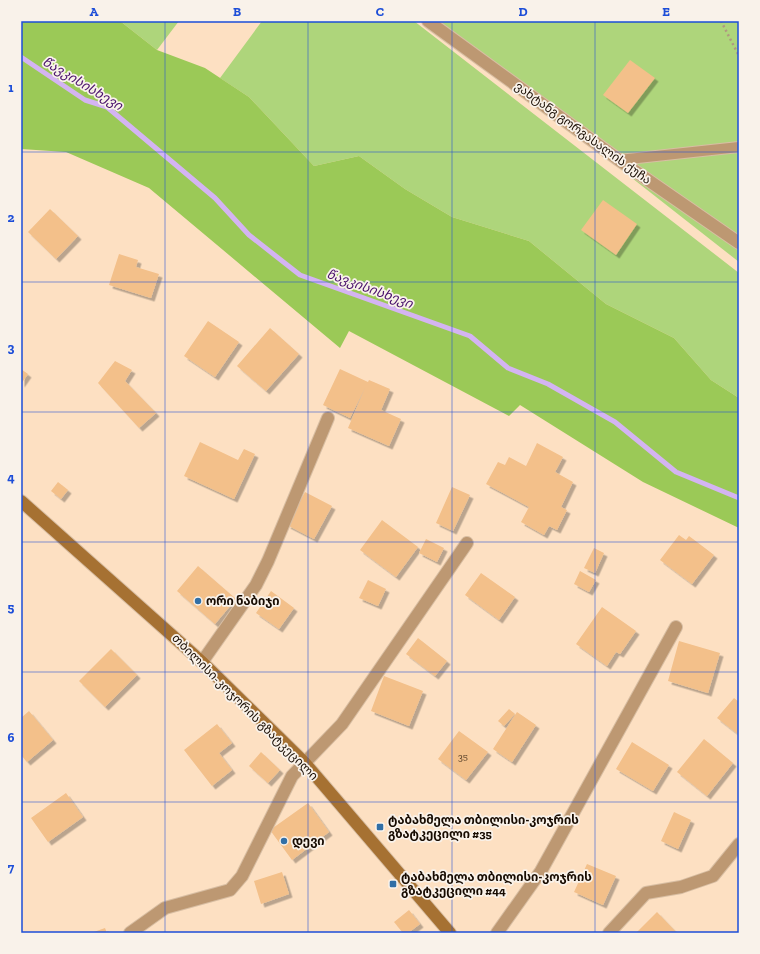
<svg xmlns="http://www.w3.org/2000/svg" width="760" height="954" viewBox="0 0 760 954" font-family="'Zilla Slab','Noto Sans Georgian',serif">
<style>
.green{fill:#aed57b}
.forest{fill:#9bc957}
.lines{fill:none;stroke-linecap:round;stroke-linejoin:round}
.stream{stroke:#d4b4f2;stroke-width:5}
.building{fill:#f3c08a;filter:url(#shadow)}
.lane-casing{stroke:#d8bea3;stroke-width:12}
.street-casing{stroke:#d8bea3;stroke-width:14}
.secondary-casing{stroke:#d8bea3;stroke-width:14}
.path{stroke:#af9880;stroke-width:2.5;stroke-dasharray:2 3;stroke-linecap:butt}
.lane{stroke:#bd9872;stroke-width:10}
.street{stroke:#bd9872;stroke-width:12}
.secondary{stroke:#a67132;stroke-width:12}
.grid{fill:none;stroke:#1d4ed8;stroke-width:1;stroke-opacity:0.55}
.poi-dot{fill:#316fa6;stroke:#f9f2ea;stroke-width:1.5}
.labels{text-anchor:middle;stroke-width:3.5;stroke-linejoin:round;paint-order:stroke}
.number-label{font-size:10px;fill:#4e3823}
.street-label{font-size:12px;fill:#170b01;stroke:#f9f2ea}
.poi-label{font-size:12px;font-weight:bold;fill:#170b01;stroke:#f9f2ea;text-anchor:start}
.water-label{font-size:13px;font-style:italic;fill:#470f6a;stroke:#f9f2ea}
.neatline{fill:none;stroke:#1d4ed8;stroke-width:1.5}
.grid-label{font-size:13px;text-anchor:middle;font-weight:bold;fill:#1d4ed8}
</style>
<defs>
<filter id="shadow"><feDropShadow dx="3.5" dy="3.5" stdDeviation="0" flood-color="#0004"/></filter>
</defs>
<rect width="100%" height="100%" fill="#fde0c2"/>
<path class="green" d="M120,21H179L157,50Z
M262,21H414L739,273V398L711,380L674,338L606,304L529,241L452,217L405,189L359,156L314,166L249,97L220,78Z
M432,21H739V262Z"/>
<path class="forest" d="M21,21H120L157,50L205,68L249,97L314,166L359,156L405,189L452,217L529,241L606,304L674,338L711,380L739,398V528L643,482L520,405L509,416L349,331L340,348L149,188L66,152L21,149Z"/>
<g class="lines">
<path class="stream" d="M21,57L85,100L107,107L215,198L249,235L300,275L470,336L508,368L548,384L615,422L676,472L739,498"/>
</g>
<path class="building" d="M630,60L655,78L628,113L603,95Z
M603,200L637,224L616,255L581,230Z
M50,209L78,236L56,259L28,232Z
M119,254L138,260L136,267L159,274L151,298L109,285Z
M208,321L239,342L215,377L184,356Z
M270,328L299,354L266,391L237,366Z
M115,361L132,370L125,381L156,413L139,428L98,383Z
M21,369L28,374L21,384Z
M340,369L368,382L369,380L390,389L381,410L401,419L389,446L348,428L365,388L350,418L323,405Z
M200,442L238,460L244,449L255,454L234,499L184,476Z
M537,443L563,457L555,472L573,482L561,507L567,510L557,530L549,526L544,535L521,522L529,507L486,484L498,462L505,465L509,457L526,466Z
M58,482L68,490L61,499L51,491Z
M452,487L470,495L453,531L436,523Z
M305,492L332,506L314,539L287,525Z
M382,520L418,547L396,577L360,550Z
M679,535L686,540L689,536L714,555L692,584L660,560Z
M426,539L444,548L437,562L419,553Z
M594,548L604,553L595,573L584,568Z
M198,566L236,599L215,624L177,591Z
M580,571L596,580L589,592L574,584Z
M481,573L515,597L499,620L465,595Z
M368,580L386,589L378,606L359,598Z
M271,591L294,608L279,629L256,613Z
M602,607L636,631L620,654L616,652L607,666L576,644Z
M418,638L447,661L435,676L406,654Z
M679,641L720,653L708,693L668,681Z
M111,649L137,675L105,707L79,681Z
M384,676L423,691L409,726L371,711Z
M734,698L739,702V735L717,718Z
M509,709L515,714L504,726L498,721Z
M29,711L53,740L27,762L21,755V718Z
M517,712L536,725L512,762L493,749Z
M217,724L232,743L219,753L232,770L212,786L184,750Z
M459,731L488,752L466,780L438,759Z
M704,739L733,763L707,796L677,772Z
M632,742L669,765L653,791L616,769Z
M261,752L280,770L268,783L249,766Z
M66,793L83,817L48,842L31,818Z
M308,803L329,832L292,860L270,830Z
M674,812L691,820L678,849L661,841Z
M587,864L616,876L603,905L574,892Z
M282,872L289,894L261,904L254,881Z
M409,910L420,924L408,933H403L394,922Z
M657,912L677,933H636Z
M105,928L107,933H91Z"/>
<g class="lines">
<defs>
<path id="lane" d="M619,160L739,147"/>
<path id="street" d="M428,21L619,160L739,243
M202,662L256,585L268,561L328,418
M130,933L165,908L230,890L242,876L292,776L342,724L467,543
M497,933L541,871L676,627
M609,933L646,893L681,887L713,876L739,844"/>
<path id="secondary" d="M21,501L202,662L304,762L450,933"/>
</defs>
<use href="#lane" class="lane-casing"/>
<use href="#street" class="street-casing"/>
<use href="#secondary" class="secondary-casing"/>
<path class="path" d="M721,21L739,56"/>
<use href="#lane" class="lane"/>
<use href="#street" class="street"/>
<use href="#secondary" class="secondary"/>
</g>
<path class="grid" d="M165,21V933M308,21V933M452,21V933M595,21V933M21,152H739M21,282H739M21,412H739M21,542H739M21,672H739M21,802H739"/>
<g class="poi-dot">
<circle cx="198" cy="601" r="4"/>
<rect x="376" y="823" width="8" height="8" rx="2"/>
<circle cx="284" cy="841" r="4"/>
<rect x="389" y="880" width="8" height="8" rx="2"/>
</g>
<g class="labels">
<g class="number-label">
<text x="463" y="760">35</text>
</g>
<g class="street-label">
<text transform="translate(583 133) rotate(36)" y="4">ვახტანგ გორგასალის ქუჩა</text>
<text transform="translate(245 707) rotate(45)" y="4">თბილისი-კოჯორის გზატკეცილი</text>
</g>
<g class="poi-label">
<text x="206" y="605">ორი ნაბიჯი</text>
<text x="388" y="824">ტაბახმელა თბილისი-კოჯრის<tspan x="388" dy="14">გზატკეცილი #35</tspan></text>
<text x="292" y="845">დევი</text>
<text x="401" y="881">ტაბახმელა თბილისი-კოჯრის<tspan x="401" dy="14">გზატკეცილი #44</tspan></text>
</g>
<g class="water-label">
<text transform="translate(83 83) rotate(31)" y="5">წავკისისხევი</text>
<text transform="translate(370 288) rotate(20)" y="5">წავკისისხევი</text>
</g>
</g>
<rect width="760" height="954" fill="none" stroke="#f9f2ea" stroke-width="44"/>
<rect x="22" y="22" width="716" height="910" class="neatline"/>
<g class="grid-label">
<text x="94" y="16">A</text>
<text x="237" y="16">B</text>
<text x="380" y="16">C</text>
<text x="523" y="16">D</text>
<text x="666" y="16">E</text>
<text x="11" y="92">1</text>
<text x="11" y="222">2</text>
<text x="11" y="352">3</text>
<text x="11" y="482">4</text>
<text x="11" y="612">5</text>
<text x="11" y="742">6</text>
<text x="11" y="872">7</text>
</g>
</svg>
